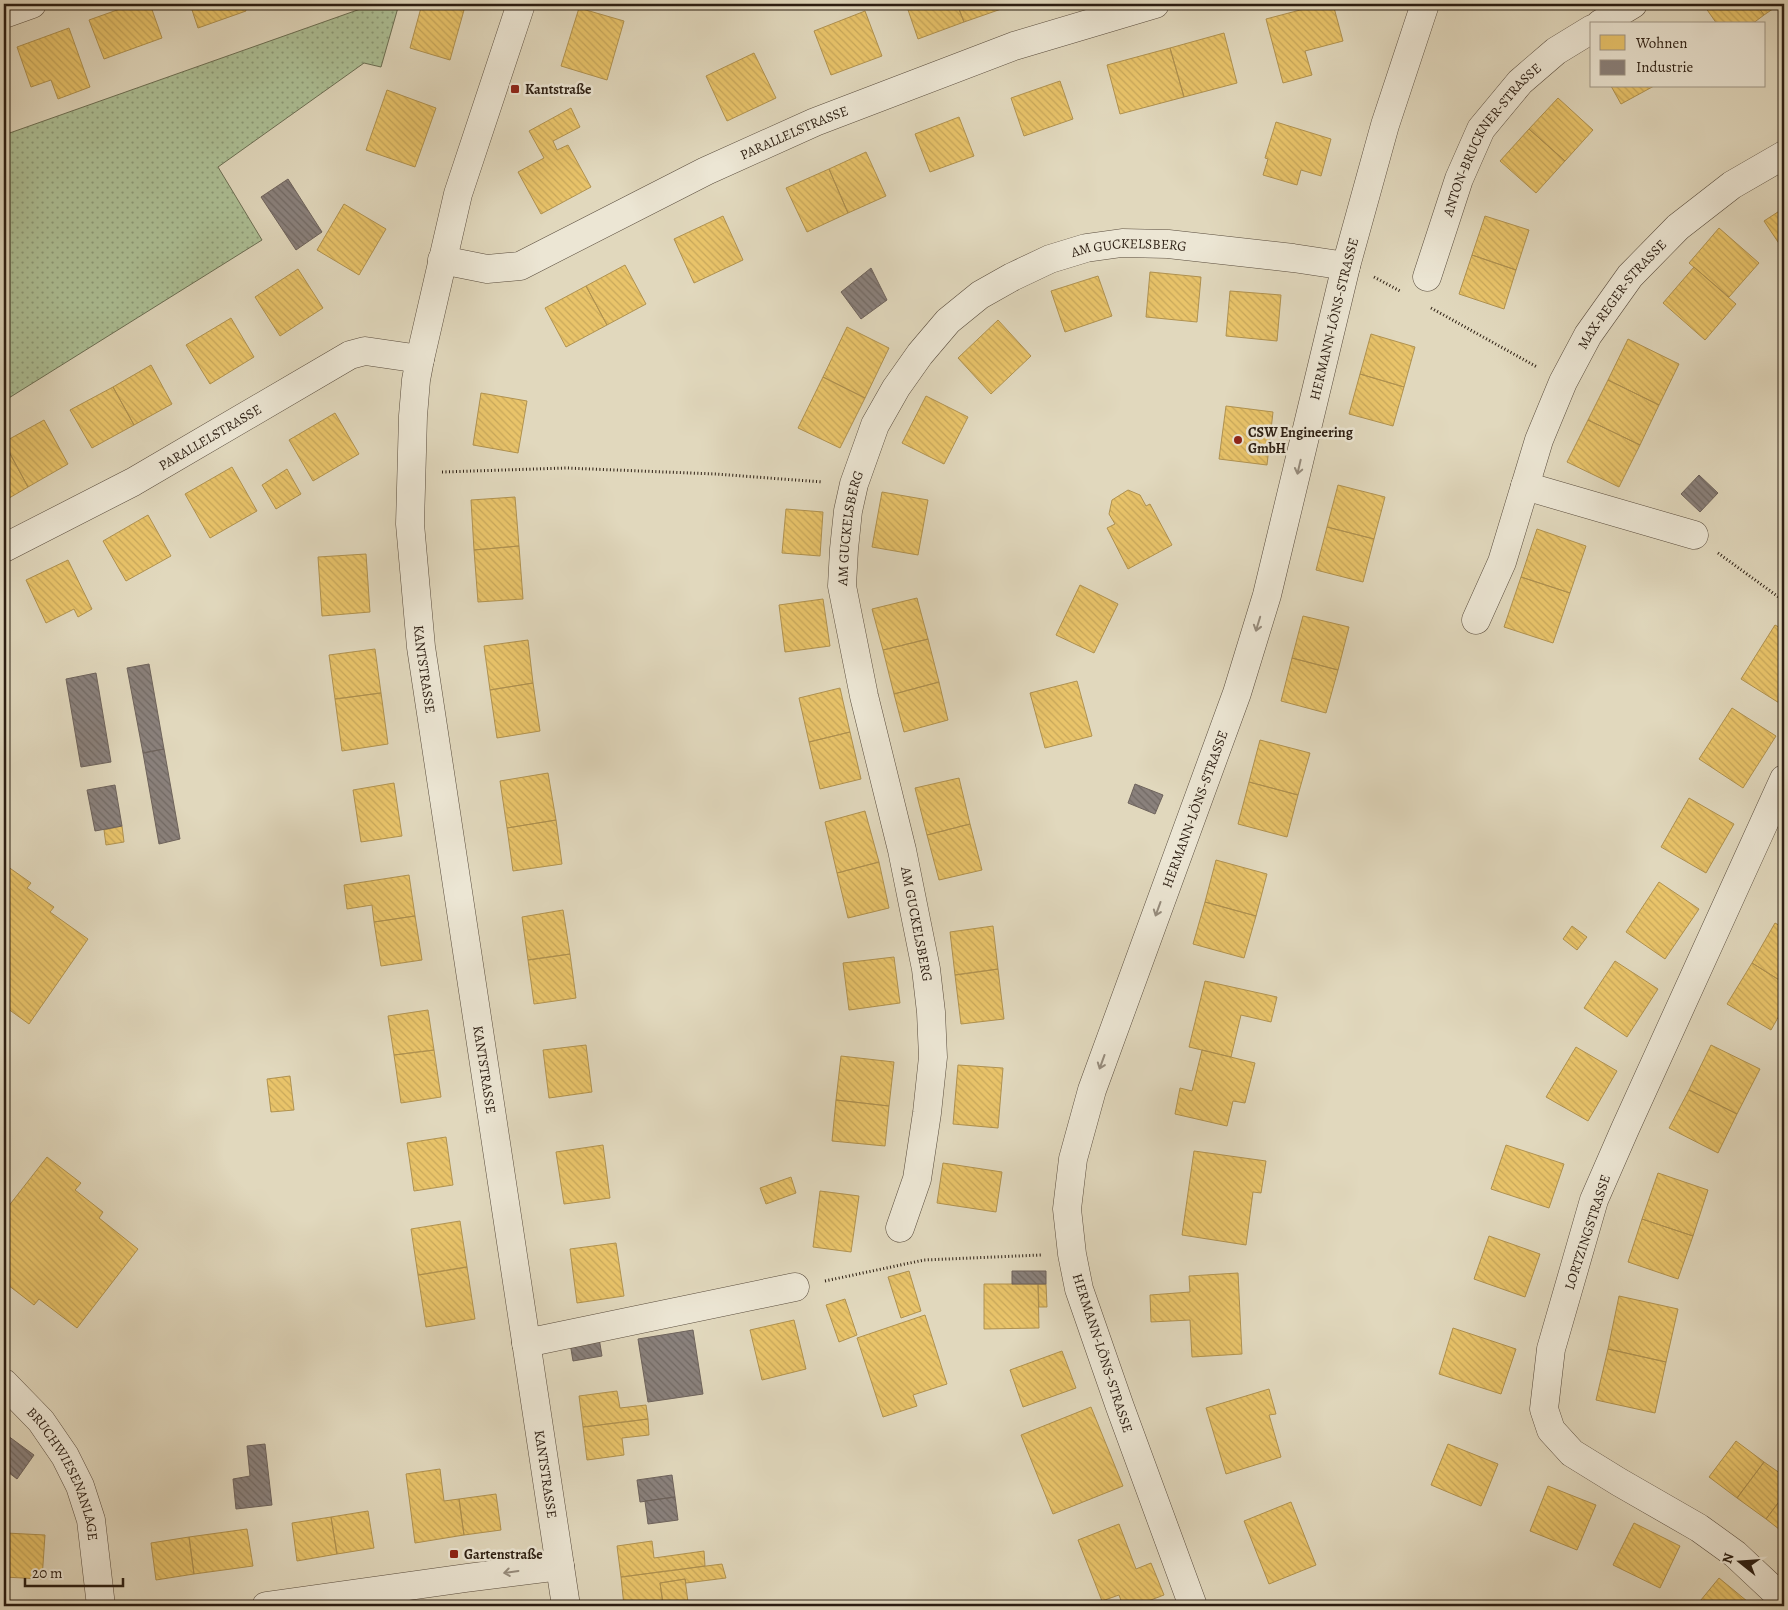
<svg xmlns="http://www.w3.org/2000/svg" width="1788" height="1610" viewBox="0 0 1788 1610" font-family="Alegreya,serif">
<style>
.garden{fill:url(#garden-dots);stroke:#6c6f54}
.homes{fill:url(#homes-back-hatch);stroke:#b09250}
.industry{fill:url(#industry-back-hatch);stroke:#6e635c}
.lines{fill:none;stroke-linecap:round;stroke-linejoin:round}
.minor-casing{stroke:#594c3d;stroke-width:29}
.path{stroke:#2c1e12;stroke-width:3;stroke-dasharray:1 2.5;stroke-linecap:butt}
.minor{stroke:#ece6d4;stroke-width:28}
.oneway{stroke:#968c7d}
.poi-dot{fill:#8f2418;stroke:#ece6d4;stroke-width:2}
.labels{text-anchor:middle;stroke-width:5;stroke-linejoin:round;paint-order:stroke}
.poi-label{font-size:14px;font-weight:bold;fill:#2c1e12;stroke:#ece6d4;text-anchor:start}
.street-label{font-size:14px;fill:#2c1e12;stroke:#ece6d4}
</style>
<defs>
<pattern id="garden-dots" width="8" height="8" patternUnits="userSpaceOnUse" patternTransform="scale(1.25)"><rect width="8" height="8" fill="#adc096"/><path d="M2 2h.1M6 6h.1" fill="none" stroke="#8d9b79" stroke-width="1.8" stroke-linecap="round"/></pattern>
<pattern id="homes-back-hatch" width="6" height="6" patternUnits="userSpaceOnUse" patternTransform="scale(1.25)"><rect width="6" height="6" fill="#e9c46a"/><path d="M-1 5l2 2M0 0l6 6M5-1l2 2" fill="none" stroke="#c8a85b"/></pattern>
<pattern id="industry-back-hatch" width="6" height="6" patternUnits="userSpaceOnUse" patternTransform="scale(1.25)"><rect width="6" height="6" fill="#8a817c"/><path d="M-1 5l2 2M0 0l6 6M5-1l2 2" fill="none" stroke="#716964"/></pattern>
</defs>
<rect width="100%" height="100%" fill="#e1d8bd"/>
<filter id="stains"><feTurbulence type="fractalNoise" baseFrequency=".004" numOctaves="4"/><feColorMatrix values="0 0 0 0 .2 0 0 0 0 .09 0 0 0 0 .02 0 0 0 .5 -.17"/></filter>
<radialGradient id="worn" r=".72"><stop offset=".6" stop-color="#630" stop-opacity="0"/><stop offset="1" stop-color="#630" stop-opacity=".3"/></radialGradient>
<path class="garden" d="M365,4H399L381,67L364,63L218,167L262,240L4,401V135L366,7Z"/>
<path class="homes" d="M134,4H150L162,38L104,59L89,20Z
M190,4H244L246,11L198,28Z
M422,4H440L464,10L450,60L410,48Z
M440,4H466L464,10Z
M906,4H957L964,22L918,39Z
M957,4H1006L1007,7L964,22Z
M1323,4H1333L1343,41L1305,51L1312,75L1283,83L1266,19Z
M1703,4H1756L1764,15L1752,24H1717Z
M1756,4H1780L1764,15Z
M579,8L624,21L607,80L561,66Z
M865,11L882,56L831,75L814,31Z
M69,28L90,87L58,99L51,80L31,87L17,47Z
M1224,33L1237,83L1184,97L1170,48Z
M1170,48L1184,97L1120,114L1107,65Z
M754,53L776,98L727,121L706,76Z
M1060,81L1073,119L1024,136L1011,98Z
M1611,86H1654L1621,104Z
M387,90L436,108L415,167L366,150Z
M1558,98L1593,130L1565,161L1529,129Z
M571,108L580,127L553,141L557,150L568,145L591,187L541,214L518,172L544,158L529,131Z
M959,117L974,156L930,172L915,134Z
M1276,122L1331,139L1321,176L1301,170L1297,185L1263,175L1268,159L1265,158Z
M1529,129L1565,161L1536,193L1500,161Z
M866,152L886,196L848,213L829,169Z
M829,169L848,213L807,232L786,188Z
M344,204L386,229L359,275L317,250Z
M1784,208V251L1764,221Z
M723,216L743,260L694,283L674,239Z
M1485,216L1529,230L1516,270L1472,255Z
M1719,228L1759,263L1729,297L1689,263Z
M1472,255L1516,270L1504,309L1459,294Z
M625,265L646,304L607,325L586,286Z
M1694,267L1736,304L1705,340L1663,303Z
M298,269L323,308L280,336L255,297Z
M1150,272L1201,277L1197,322L1146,317Z
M1098,276L1112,316L1065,332L1051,291Z
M586,286L607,325L566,347L545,308Z
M1230,291L1281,295L1277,341L1226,336Z
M231,318L254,357L210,384L186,345Z
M998,320L1031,356L991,394L958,358Z
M847,327L889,348L865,398L823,377Z
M1371,334L1415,347L1404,387L1360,374Z
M1628,339L1679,364L1659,405L1608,380Z
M151,365L172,404L134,425L113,387Z
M1360,374L1404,387L1393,426L1349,414Z
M823,377L865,398L840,448L798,428Z
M1608,380L1659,405L1640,445L1588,420Z
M113,387L134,425L92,448L70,410Z
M481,393L527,401L518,453L473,445Z
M926,396L968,417L944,464L902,443Z
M1226,406L1273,412L1267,465L1219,459Z
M335,413L359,454L313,481L289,440Z
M44,420L68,464L28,487L4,442Z
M1588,420L1640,445L1619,487L1567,462Z
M4,443L28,487L4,501Z
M232,467L257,511L210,538L185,494Z
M287,469L301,494L276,509L262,485Z
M1338,485L1385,497L1374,539L1327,527Z
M1128,490L1140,495L1146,506L1150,504L1172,545L1128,569L1107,528L1115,524L1109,514L1112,500Z
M882,492L928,500L918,555L872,547Z
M515,497L519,546L474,550L471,500Z
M786,509L823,512L820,556L782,553Z
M148,515L171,556L126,581L103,541Z
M1327,527L1374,539L1363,582L1316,570Z
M1537,529L1586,546L1570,593L1521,577Z
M519,546L523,599L478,602L474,550Z
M366,554L370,612L322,616L318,557Z
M68,560L92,609L78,617L74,609L46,623L26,580Z
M1521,577L1570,593L1553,643L1504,627Z
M1080,585L1118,604L1094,653L1056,635Z
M917,598L928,639L883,650L872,609Z
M823,599L830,646L785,652L779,605Z
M1303,616L1349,627L1338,670L1292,658Z
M1775,625L1784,630V706L1741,679Z
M928,639L939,682L894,694L883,650Z
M528,640L533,683L490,690L484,646Z
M375,649L381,693L335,699L329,655Z
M1292,658L1338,670L1326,713L1281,701Z
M1077,681L1092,736L1045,748L1030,693Z
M939,682L948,720L904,732L894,694Z
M533,683L540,731L497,738L490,690Z
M840,688L850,732L809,742L799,698Z
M381,693L388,744L342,751L335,699Z
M1732,708L1776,736L1743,788L1699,759Z
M850,732L861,779L820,789L809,742Z
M1260,740L1310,753L1298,795L1249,782Z
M548,773L556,820L507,828L500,781Z
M959,778L970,824L927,835L915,788Z
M1249,782L1298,795L1287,837L1238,824Z
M394,783L402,836L361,842L353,790Z
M1689,798L1734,824L1706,873L1661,847Z
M865,811L879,862L837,873L825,822Z
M556,820L562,864L513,871L507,828Z
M970,824L982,870L939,880L927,835Z
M122,826L124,842L106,845L104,830Z
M1216,860L1267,874L1256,916L1205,902Z
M879,862L889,908L848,918L837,873Z
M4,864L31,883L27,888L54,907L50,912L88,939L29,1024L4,1006Z
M409,875L415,916L374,922L372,905L347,909L344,885Z
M1659,882L1699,909L1665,959L1626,932Z
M1205,902L1256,916L1244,958L1193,944Z
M563,910L570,954L528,960L522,917Z
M415,916L422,960L381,966L374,922Z
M1775,923L1784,928V983L1752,963Z
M993,926L998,969L955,975L950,932Z
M1572,926L1587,937L1577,950L1563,939Z
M570,954L576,998L534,1004L528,960Z
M894,957L900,1003L849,1010L843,963Z
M1615,961L1658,989L1627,1037L1584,1008Z
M1752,963L1784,983V1007L1771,1030L1727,1004Z
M998,969L1004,1019L961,1024L955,975Z
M1205,981L1277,997L1271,1022L1241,1015L1231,1057L1189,1047Z
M428,1010L434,1050L394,1055L388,1016Z
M586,1045L592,1092L549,1098L543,1050Z
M1711,1045L1760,1069L1737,1114L1689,1090Z
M1576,1047L1617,1071L1588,1121L1546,1097Z
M434,1050L441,1097L401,1103L394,1055Z
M1202,1050L1255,1063L1245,1103L1233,1101L1227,1126L1175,1114L1180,1088L1192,1091Z
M841,1056L894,1062L889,1106L836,1100Z
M958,1065L1003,1068L998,1128L953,1124Z
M290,1076L294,1110L271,1112L267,1079Z
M1689,1090L1737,1114L1718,1153L1669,1128Z
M836,1100L889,1106L885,1146L832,1141Z
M446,1137L453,1185L414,1191L407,1143Z
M603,1145L610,1198L564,1204L556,1152Z
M1506,1145L1564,1164L1549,1208L1491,1189Z
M1194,1151L1266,1161L1261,1193L1253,1192L1246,1245L1182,1235Z
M47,1157L81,1183L75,1190L103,1212L99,1218L138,1249L77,1328L39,1299L34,1305L8,1285L4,1291V1212Z
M943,1163L1002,1172L996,1212L937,1203Z
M1658,1173L1708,1190L1693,1236L1642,1219Z
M791,1177L796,1193L766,1204L760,1188Z
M820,1191L859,1196L851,1252L813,1247Z
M1642,1219L1693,1236L1678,1279L1628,1262Z
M460,1221L467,1267L418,1275L411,1229Z
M1489,1236L1540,1254L1525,1297L1474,1279Z
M616,1243L624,1296L577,1303L570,1249Z
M467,1267L475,1319L426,1327L418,1275Z
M909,1271L921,1311L901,1318L888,1277Z
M1238,1273L1242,1354L1192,1357L1190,1320L1151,1322L1150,1295L1190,1292L1189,1276Z
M984,1284H1038L1039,1328L984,1329Z
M1038,1284H1046L1047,1307H1039Z
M1619,1296L1678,1309L1666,1362L1608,1349Z
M845,1299L857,1335L839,1342L826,1305Z
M925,1315L947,1384L913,1395L917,1406L883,1417L857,1338Z
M794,1320L806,1369L762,1380L750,1330Z
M1453,1328L1516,1349L1501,1394L1439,1374Z
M1608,1349L1666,1362L1655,1413L1596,1400Z
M1062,1351L1076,1388L1023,1407L1010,1370Z
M1269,1389L1276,1414L1269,1415L1281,1457L1226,1474L1206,1408Z
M617,1391L620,1408L646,1405L648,1419L583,1427L579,1396Z
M1091,1407L1123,1486L1053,1514L1021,1435Z
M648,1419L649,1435L622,1438L624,1455L587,1460L583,1427Z
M1736,1441L1764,1462L1737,1498L1709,1477Z
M1448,1444L1498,1464L1481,1506L1431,1485Z
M1764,1462L1784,1476V1495L1766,1519L1737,1498Z
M440,1469L444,1501L459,1499L464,1535L415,1543L406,1474Z
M1548,1486L1596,1505L1577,1550L1530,1531Z
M496,1494L501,1530L464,1535L459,1499Z
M1784,1495V1533L1766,1519Z
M1291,1502L1316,1565L1269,1584L1244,1521Z
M368,1511L374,1548L337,1554L331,1517Z
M331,1517L337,1554L297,1561L292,1523Z
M1634,1523L1680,1546L1660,1588L1613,1565Z
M1119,1524L1136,1569L1151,1563L1164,1595L1135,1606H1123L1119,1595L1102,1601L1078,1540Z
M247,1529L253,1566L194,1574L189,1537Z
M4,1532L6,1533L4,1569Z
M6,1533L45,1535L42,1579L4,1577Z
M189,1537L194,1574L156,1580L151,1543Z
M652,1541L654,1558L704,1551L705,1566L621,1577L617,1546Z
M722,1564L726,1578L686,1583L685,1579L660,1583L663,1603L624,1606L621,1577Z
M1719,1578L1753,1606H1696Z
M685,1579L688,1602L663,1605L660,1583Z"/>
<path class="industry" d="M288,179L322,232L296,250L261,197Z
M871,268L887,300L861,319L841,292Z
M1699,475L1718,493L1700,512L1681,494Z
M149,664L164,749L143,753L127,668Z
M96,673L111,762L81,767L66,679Z
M164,749L180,839L159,844L143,753Z
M1135,784L1163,795L1155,814L1128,803Z
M115,785L122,826L95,831L87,790Z
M1012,1271H1046V1284H1012Z
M693,1330L703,1394L648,1402L638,1339Z
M599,1338L602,1356L573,1361L570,1343Z
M4,1433L34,1455L17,1479L4,1469Z
M265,1444L272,1505L236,1509L233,1479L250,1476L247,1446Z
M672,1475L675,1497L640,1502L637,1480Z
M675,1497L678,1520L648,1524L645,1501Z"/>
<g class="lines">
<defs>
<g id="minor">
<path id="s1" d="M521,4L458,194L420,359L416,380L413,416L410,524L421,647L566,1606"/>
<path d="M4,14L32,4"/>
<path d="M1600,24L1633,4"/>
<path id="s2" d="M442,260L487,269L520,266L706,171L815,122L1014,46L1155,4"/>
<path id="s3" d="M1427,277L1459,179L1481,129L1520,82L1556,51L1592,29"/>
<path d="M1525,486L1694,535"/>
<path id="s4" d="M4,548L133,482L350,355L365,351L420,359"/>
<path id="s5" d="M1476,620L1502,562L1539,440L1563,382L1588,335L1630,276L1678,227L1732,185L1784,155"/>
<path d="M1784,779L1625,1129L1594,1200L1551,1349L1544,1409L1551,1430L1572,1453L1619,1482L1699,1528L1735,1554L1784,1600"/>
<path id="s6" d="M900,1228L917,1179L927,1113L933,1057L931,1012L926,969L902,850L864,696L842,586L844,549L848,511L854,484L875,425L896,388L920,354L948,321L980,295L1012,277L1050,259L1086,248L1122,243L1168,244L1293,258L1346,266"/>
<path d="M526,1343L795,1287"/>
<path id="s7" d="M4,1383L41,1421L65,1456L80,1486L91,1520L101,1606"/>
<path d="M266,1606L466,1578L560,1566"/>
<path id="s8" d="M1193,1606L1120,1407L1079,1289L1072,1254L1067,1209L1073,1159L1092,1090L1237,693L1267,595L1346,266L1385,125L1425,4"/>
</g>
</defs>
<use href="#minor" class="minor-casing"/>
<path class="path" d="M1374,277L1400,291
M1431,308L1537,367
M442,472L566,468L715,474L823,482
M1718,553L1784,601
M4,1208L6,1210
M825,1281L924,1260L1041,1255"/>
<use href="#minor" class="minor"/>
</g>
<defs><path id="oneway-shaft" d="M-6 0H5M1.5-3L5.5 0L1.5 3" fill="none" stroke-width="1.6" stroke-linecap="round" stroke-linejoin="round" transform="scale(1.25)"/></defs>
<g class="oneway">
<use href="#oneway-shaft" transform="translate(1299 467) rotate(103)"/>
<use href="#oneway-shaft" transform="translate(1258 624) rotate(107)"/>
<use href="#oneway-shaft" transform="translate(1158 909) rotate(110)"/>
<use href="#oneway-shaft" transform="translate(1102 1062) rotate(110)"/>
<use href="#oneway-shaft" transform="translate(511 1572) rotate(172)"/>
</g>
<g class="poi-dot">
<rect x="510" y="84" width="10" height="10" rx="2.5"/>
<circle cx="1238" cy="440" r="5"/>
<rect x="449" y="1549" width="10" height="10" rx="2.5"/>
</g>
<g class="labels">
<g class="poi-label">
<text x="525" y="94">Kantstraße</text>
<text x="1248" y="437">CSW Engineering<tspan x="1248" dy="16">GmbH</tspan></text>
<text x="464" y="1559">Gartenstraße</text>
</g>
<g class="street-label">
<text dy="5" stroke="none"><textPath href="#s2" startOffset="384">PARALLELSTRASSE</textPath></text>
<text dy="5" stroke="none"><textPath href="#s3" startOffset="154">ANTON-BRUCKNER-STRASSE</textPath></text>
<text dy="5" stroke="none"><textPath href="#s6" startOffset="1149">AM GUCKELSBERG</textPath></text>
<text dy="5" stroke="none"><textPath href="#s5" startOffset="360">MAX-REGER-STRASSE</textPath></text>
<text dy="5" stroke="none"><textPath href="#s8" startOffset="1349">HERMANN-LÖNS-STRASSE</textPath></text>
<text dy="5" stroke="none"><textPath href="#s4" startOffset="234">PARALLELSTRASSE</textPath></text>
<text dy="5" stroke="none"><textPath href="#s6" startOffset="714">AM GUCKELSBERG</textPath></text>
<text dy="5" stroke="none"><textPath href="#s1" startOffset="681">KANTSTRASSE</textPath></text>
<text dy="5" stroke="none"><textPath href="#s8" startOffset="839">HERMANN-LÖNS-STRASSE</textPath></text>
<text transform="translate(917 924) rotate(79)" y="5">AM GUCKELSBERG</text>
<text dy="5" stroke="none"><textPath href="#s1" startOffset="1086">KANTSTRASSE</textPath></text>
<text transform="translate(1587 1232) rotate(-72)" y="5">LORTZINGSTRASSE</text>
<text transform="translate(1103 1353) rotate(72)" y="5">HERMANN-LÖNS-STRASSE</text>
<text dy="5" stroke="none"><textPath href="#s1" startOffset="1495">KANTSTRASSE</textPath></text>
<text dy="5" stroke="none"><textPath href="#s7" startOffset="111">BRUCHWIESENANLAGE</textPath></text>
</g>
</g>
<rect width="1788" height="1610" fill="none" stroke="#e1d8bd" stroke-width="20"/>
<rect x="5" y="5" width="1778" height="1600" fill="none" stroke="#2c1e12" stroke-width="2.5"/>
<rect x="10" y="10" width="1768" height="1590" fill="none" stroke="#2c1e12"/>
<rect x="1590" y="22" width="175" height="65" fill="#ece6d4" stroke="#9f9686"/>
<rect x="1600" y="35" width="25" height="15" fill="#e9c46a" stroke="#9f9686"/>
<text x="1636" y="48" font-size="15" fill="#2c1e12">Wohnen</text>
<rect x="1600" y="60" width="25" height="15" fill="#8a817c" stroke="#9f9686"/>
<text x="1636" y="72" font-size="15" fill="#2c1e12">Industrie</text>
<g transform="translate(1740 1562) rotate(287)" stroke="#ece6d4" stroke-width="4" paint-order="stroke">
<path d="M0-4L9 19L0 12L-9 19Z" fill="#2c1e12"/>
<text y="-8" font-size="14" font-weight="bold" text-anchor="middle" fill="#2c1e12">N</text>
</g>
<path d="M25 1578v8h98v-8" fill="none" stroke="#2c1e12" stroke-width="2.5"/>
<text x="32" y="1578" font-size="15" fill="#2c1e12" stroke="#ece6d4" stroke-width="4" paint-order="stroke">20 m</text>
<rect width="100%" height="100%" filter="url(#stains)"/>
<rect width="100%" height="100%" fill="url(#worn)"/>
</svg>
